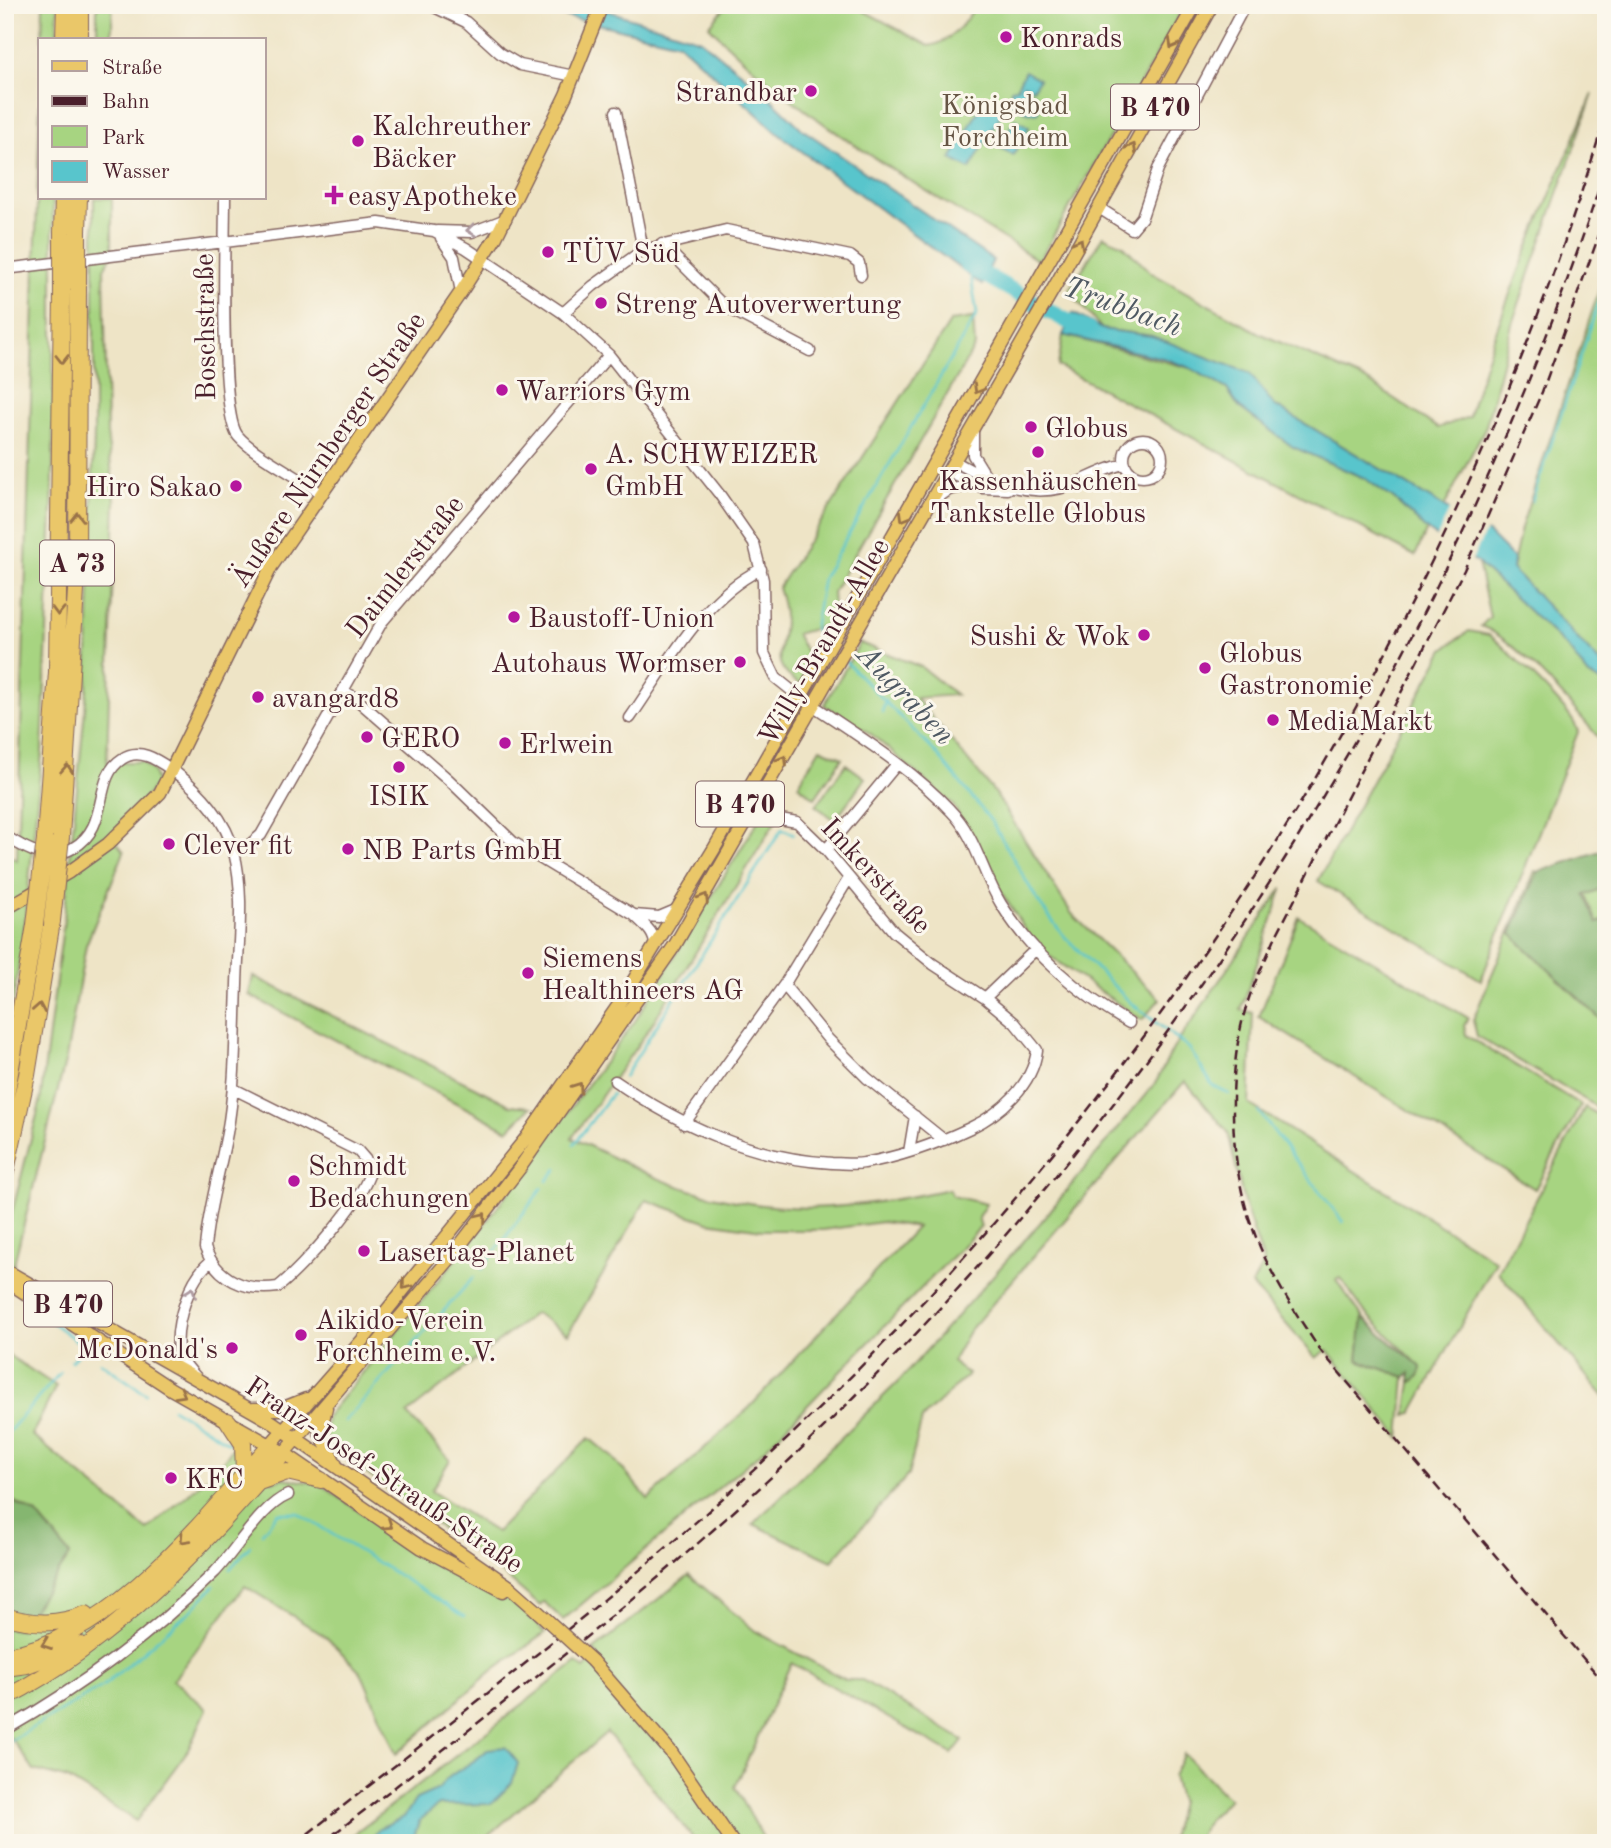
<svg xmlns="http://www.w3.org/2000/svg" width="1611" height="1848" viewBox="0 0 1611 1848" font-family="'Old Standard TT',serif">
<style>
.green{fill:#a7d481;stroke:#787a56;stroke-width:2;fill-rule:evenodd}
.forest{fill:#85b66f;stroke:#686a4d;stroke-width:2}
.water{fill:#58c5cc;stroke:#51727c;stroke-width:2}
.pier{fill:#eee4c6}
.lines{fill:none;stroke-linecap:round;stroke-linejoin:round}
.stream{stroke:#58c5cc;stroke-width:2.5}
.river{stroke:#58c5cc;stroke-width:16}
.minor-casing{stroke:#836461;stroke-width:13}
.major-casing{stroke:#836461;stroke-width:15}
.highway-casing{stroke:#836461;stroke-width:18}
.minor{stroke:#fff;stroke-width:10}
.major{stroke:#eac769;stroke-width:12}
.highway{stroke:#eac769;stroke-width:16}
.rail{stroke:#4a1f2b;stroke-width:2.5;stroke-dasharray:10 5;stroke-linecap:butt}
.major-bridge-casing{stroke:#836461;stroke-width:15;stroke-linecap:butt}
.highway-bridge-casing{stroke:#836461;stroke-width:18;stroke-linecap:butt}
.major-bridge{stroke:#eac769;stroke-width:12}
.highway-bridge{stroke:#eac769;stroke-width:16}
.oneway{stroke:#9a734a}
.oneway2{stroke:#ae9aa0}
.poi-dot{fill:#b5179e;stroke:#fbf7ec;stroke-width:2.5}
.labels{text-anchor:middle;stroke-width:6;stroke-linejoin:round;paint-order:stroke}
.shield{fill:#fbf7ec;stroke:#7f6065;stroke-width:2}
.shield-label{font-size:26px;font-weight:bold;fill:#4a1f2b}
.poi-label{font-size:28px;fill:#4a1f2b;stroke:#fbf7ec;text-anchor:start}
.park-label{font-size:28px;fill:#665545;stroke:#fbf7ec}
.street-label{font-size:28px;fill:#4a1f2b;stroke:#fbf7ec}
.water-label{font-size:30px;font-style:italic;fill:#4f5963;stroke:#fbf7ec}
</style>
<rect width="100%" height="100%" fill="#fbf7ec"/>
<filter id="ink" filterUnits="userSpaceOnUse"><feTurbulence type="fractalNoise" baseFrequency=".0143" numOctaves="2"/><feDisplacementMap in="SourceGraphic" scale="14" xChannelSelector="R" yChannelSelector="G"/><feConvolveMatrix kernelMatrix="1 2 1 2 8 2 1 2 1" color-interpolation-filters="sRGB"/></filter>
<filter id="wash" filterUnits="userSpaceOnUse"><feTurbulence type="fractalNoise" baseFrequency=".00686" numOctaves="4" result="noise"/><feDisplacementMap in="SourceGraphic" scale="28" xChannelSelector="R" yChannelSelector="G"/><feGaussianBlur stdDeviation="1.57" result="paint"/><feColorMatrix in="noise" values="0 0 0 0 0 0 0 0 0 0 0 0 0 0 0 0 0 1.4 0 .05"/><feComposite in="paint" operator="in"/></filter>
<g filter="url(#wash)">
<rect width="100%" height="100%" fill="#eee4c6"/>
<path class="green" d="M43,5H58L57,40H42Z
M97,5H112V40H97Z
M727,5H853L929,46C951,43 965,23 976,5H1185L1039,261C926,188 802,124 709,26Z
M1593,94L1512,324L1486,426L1444,507L1274,405L1262,390L1152,336L1102,329L1069,291L1103,236L1123,245L1150,272L1261,334L1366,380L1438,428L1469,417C1500,305 1548,201 1593,94Z
M40,104V198H53V485L42,753L23,939L5,1050V853L17,860Z
M94,198H112V255L104,269L107,433L115,500L107,762H142L153,771L157,784L111,835L124,852L86,945L66,1058L5,1299V1240L40,1103L64,919L87,689L94,433Z
M1606,269V669L1512,569L1521,528Z
M973,318L975,346L833,592L835,623L796,634L814,666L801,685C765,663 785,650 784,616C784,607 781,597 778,588L951,321Z
M1063,335L1190,368L1227,389L1239,407L1293,447L1364,478L1394,499L1427,530L1415,556L1058,366Z
M1478,563L1567,647L1589,676L1606,684V747C1580,715 1518,640 1481,626L1490,617Z
M1469,631L1489,635L1497,641C1514,658 1574,711 1578,732L1481,980L1318,881L1444,649Z
M860,643L921,667L956,695L916,698L995,793L1072,914L1160,999L1142,1020L1036,947L998,887L953,805L871,734L824,705Z
M820,748L842,758L815,798L798,785Z
M846,764L865,778L835,820L816,806Z
M769,803L781,812L649,1029L572,1138C610,1155 650,1178 690,1190C783,1218 856,1209 949,1189L952,1196L986,1204L978,1217L981,1227L766,1448L563,1620L544,1602L540,1606L495,1567L333,1449L325,1435L327,1416L485,1224L635,1021ZM646,1200L708,1222L762,1230H823L882,1222L917,1227L750,1407L648,1499L613,1458L589,1438L496,1532L431,1491L450,1460L407,1414L535,1313L568,1334Z
M1535,871L1538,872L1511,934L1606,1024V1112L1485,1041L1477,1036L1473,1020Z
M1283,887L1241,1010L1253,1013L1249,1104L1496,1261L1412,1413L1406,1415L1411,1383L1420,1375L1421,1367L1365,1312L1340,1278L1336,1280L1363,1317L1358,1360L1405,1377L1400,1438L1327,1350L1316,1358L1252,1285L1264,1263L1245,1206L1228,1132L1185,1081L969,1331L952,1362L968,1374L922,1419L908,1475L832,1561L753,1524L900,1380L1040,1223L1156,1082L1173,1049Z
M1606,887V920L1597,923L1585,894Z
M1299,917L1468,1018L1464,1026L1466,1035L1581,1105L1535,1189L1259,1017Z
M253,976L510,1105L531,1107L508,1130L249,995Z
M1585,1107L1606,1120V1399L1498,1272Z
M5,1353L56,1386L32,1435L147,1530L218,1468L236,1443L273,1481L283,1478L320,1484L425,1557L533,1613L529,1617L545,1633L493,1670L396,1754L361,1672L326,1637L245,1586L173,1680L207,1709L188,1750L136,1821L68,1779L34,1770L11,1738L5,1741V1628L19,1630L37,1514L5,1497Z
M689,1575L755,1631L846,1680H862L963,1740L952,1754L791,1663L735,1787L766,1843H697L607,1732L480,1843H343L576,1663L584,1669L598,1655L593,1650Z
M1184,1754L1229,1799L1209,1819L1195,1843H1170L1180,1802L1173,1776Z"/>
<path class="forest" d="M1606,849V887L1585,895L1597,923L1606,920V1024L1511,934L1538,872Z
M1363,1317C1381,1336 1401,1349 1421,1367L1420,1375L1411,1383L1410,1373L1405,1377L1358,1360Z
M5,1497L37,1514L70,1555L19,1630L5,1628Z"/>
<path class="water" d="M539,5H589L701,40L763,91L802,129L993,260L982,285L780,135L679,43L551,13Z
M1025,71L1039,79L1033,89L1024,84L1022,87L1036,95L1041,104L1037,113L1027,112L1005,101L1006,96H1011V89L1016,88Z
M984,101L1002,112L970,169L951,159Z
M1015,119L1029,127L1013,155L999,147Z
M1073,313L1102,329L1152,336L1249,373L1274,405L1489,534L1513,558L1512,569L1606,669V684L1589,676L1567,647L1478,563L1427,530L1394,499L1364,478L1293,447L1239,407L1227,389L1190,368L1166,359L1063,335Z
M505,1747L518,1763L512,1783L491,1804L438,1805L419,1821L412,1843H368L379,1828L404,1817L416,1799L439,1789C450,1770 473,1766 488,1749Z"/>
<path class="pier" d="M1451,507L1487,529L1471,562L1436,539Z"/>
<g class="lines">
<path class="stream" d="M1532,501L1606,281
M826,646L814,629L823,578L977,314L971,276
M845,661L936,753L992,822L1039,903L1063,935L1131,1003L1189,1048L1213,1086L1229,1094
M882,712L886,700
M624,1077L782,829L794,834
M1259,1112L1343,1222
M574,1144L612,1094
M547,1181L557,1169
M482,1269L542,1188
M27,1304L85,1347L71,1361
M100,1362L146,1394
M172,1408L229,1443
M345,1421L474,1277
M5,1436L60,1373
M262,1533L278,1513H298L464,1616
M230,1569L250,1546
M5,1744L103,1686L193,1609L214,1586"/>
<path class="river" d="M967,265L1069,322L1089,330"/>
</g>
</g>
<g filter="url(#ink)">
<g class="lines">
<defs>
<path id="minor" d="M430,5L466,22L500,53L520,65L574,76
M225,198C225,237 219,414 238,436C254,455 299,476 321,494
M1099,208L1132,229L1142,217L1158,169L1245,5
M437,231L472,232L506,219
M441,238L454,257L461,292
M662,244L724,306L810,351
M643,250L726,230L850,256L859,263L861,275
M5,269L379,223L434,231L466,248L563,313L609,355L720,495L754,544L763,580L764,653L776,678L801,698
M563,313L593,286L643,250L616,112
M973,430V455L986,476
M1124 458a19 19 0 1 1 38 0a19 19 0 1 1-38 0Z
M954,461C992,483 1035,502 1079,482C1094,475 1107,468 1124,464
M948,472L983,488L1008,489
M933,501L949,490L972,485
M343,691L354,697L449,780L513,842L634,915C644,925 655,932 655,946
M814,706C860,737 912,769 950,810C976,836 982,873 1001,904C1031,953 1079,994 1129,1023
M630,718C667,665 701,599 761,569
M780,819L797,822L826,850L894,932L933,964L985,998L1036,949
M5,836C28,850 47,863 73,848C111,827 92,778 122,759C140,746 160,762 175,772C201,792 226,820 234,852C245,895 238,941 237,985C235,1034 236,1084 227,1133C220,1171 208,1209 205,1248C217,1279 245,1292 278,1287C301,1269 370,1194 371,1166L358,1151L234,1089
M233,850L247,847L261,835L382,622L609,355
M826,850L897,764
M634,915L659,917L678,909
M784,985L828,1039L867,1078L944,1140
M615,1081C680,1125 752,1159 832,1163C842,1163 854,1165 864,1163C901,1157 936,1144 970,1128C1000,1114 1033,1085 1037,1050L1015,1023L985,998
M684,1124L784,985L849,878
M909,1152L915,1116
M196,1377C189,1369 179,1359 178,1349C175,1322 190,1278 210,1262
M5,1730C82,1686 152,1634 215,1572C236,1550 261,1506 288,1495"/>
<path id="major" d="M5,909L69,872L108,844L160,793L271,567L461,292L496,237L566,95L602,5
M5,1270L272,1422L510,1587L536,1610
M5,1280L171,1389L284,1453L422,1548L503,1591
M326,1408L320,1432L336,1465
M253,1409H281L306,1399
M270,1445L367,1335L527,1137L618,1006L714,849L1195,5
M284,1453L447,1262L519,1169L675,945L1059,279L1212,5
M592,1661L671,1752L733,1843"/>
<path id="highway" d="M64,40L65,5
M80,40V5
M78,232L79,198
M62,233L63,198
M61,837L77,573L78,289
M45,839L57,672L62,291
M5,1102L35,925
M5,1175L27,1075L52,921
M228,1421L243,1444L244,1474
M259,1482L287,1472L321,1480
M5,1616C34,1625 58,1625 86,1614
M5,1656C112,1638 202,1522 270,1445
M5,1668L27,1665L81,1645
M5,1698C118,1640 201,1547 284,1453"/>
</defs>
<use href="#minor" class="minor-casing"/>
<use href="#major" class="major-casing"/>
<use href="#highway" class="highway-casing"/>
<use href="#minor" class="minor"/>
<use href="#major" class="major"/>
<use href="#highway" class="highway"/>
<path class="rail" d="M1606,216L1542,392L1464,570L1274,940C1266,959 1256,978 1249,998C1226,1064 1228,1164 1253,1229C1268,1272 1295,1312 1320,1350L1606,1685
M296,1843C456,1717 620,1595 769,1456C1164,1087 1450,632 1606,114
M322,1843C479,1722 638,1603 782,1467C1167,1106 1444,669 1606,167"/>
<defs>
<path id="major-bridge" d="M536,1610L592,1661"/>
<path id="highway-bridge" d="M78,289V232
M62,291V233
M52,921L61,837
M35,925L45,839"/>
</defs>
<use href="#major-bridge" class="major-bridge-casing"/>
<use href="#highway-bridge" class="highway-bridge-casing"/>
<use href="#major-bridge" class="major-bridge"/>
<use href="#highway-bridge" class="highway-bridge"/>
</g>
<defs><path id="oneway-chevron" d="M-2-3.5L2.5 0L-2 3.5" fill="none" stroke-width="1.6" stroke-linecap="round" stroke-linejoin="round" transform="scale(1.75)"/></defs>
<g class="oneway">
<use href="#oneway-chevron" transform="translate(1173 44) rotate(119)"/>
<use href="#oneway-chevron" transform="translate(1132 148) rotate(-61)"/>
<use href="#oneway-chevron" transform="translate(1079 243) rotate(-61)"/>
<use href="#oneway-chevron" transform="translate(62 359) rotate(90)"/>
<use href="#oneway-chevron" transform="translate(978 389) rotate(120)"/>
<use href="#oneway-chevron" transform="translate(77 517) rotate(-90)"/>
<use href="#oneway-chevron" transform="translate(904 517) rotate(120)"/>
<use href="#oneway-chevron" transform="translate(58 611) rotate(91)"/>
<use href="#oneway-chevron" transform="translate(783 760) rotate(-60)"/>
<use href="#oneway-chevron" transform="translate(67 769) rotate(-86)"/>
<use href="#oneway-chevron" transform="translate(704 898) rotate(-59)"/>
<use href="#oneway-chevron" transform="translate(39 1008) rotate(-80)"/>
<use href="#oneway-chevron" transform="translate(578 1087) rotate(-55)"/>
<use href="#oneway-chevron" transform="translate(482 1217) rotate(-52)"/>
<use href="#oneway-chevron" transform="translate(406 1285) rotate(128)"/>
<use href="#oneway-chevron" transform="translate(181 1394) rotate(30)"/>
<use href="#oneway-chevron" transform="translate(388 1525) rotate(34)"/>
<use href="#oneway-chevron" transform="translate(184 1539) rotate(133)"/>
<use href="#oneway-chevron" transform="translate(46 1644) rotate(160)"/>
</g>
<g class="oneway2">
<use href="#oneway-chevron" transform="translate(471 230) rotate(173)"/>
<use href="#oneway-chevron" transform="translate(191 1292) rotate(-70)"/>
</g>
</g>
<g class="poi-dot">
<circle cx="1006" cy="37" r="7"/>
<circle cx="811" cy="91" r="7"/>
<circle cx="358" cy="141" r="7"/>
<path d="M330.5 184.5h7v7h7v7h-7v7h-7v-7h-7v-7h7z"/>
<circle cx="548" cy="252" r="7"/>
<circle cx="601" cy="303" r="7"/>
<circle cx="502" cy="390" r="7"/>
<circle cx="1031" cy="427" r="7"/>
<circle cx="1038" cy="452" r="7"/>
<circle cx="591" cy="469" r="7"/>
<circle cx="236" cy="486" r="7"/>
<circle cx="514" cy="617" r="7"/>
<circle cx="1144" cy="635" r="7"/>
<circle cx="740" cy="662" r="7"/>
<circle cx="1205" cy="668" r="7"/>
<circle cx="258" cy="697" r="7"/>
<circle cx="1273" cy="720" r="7"/>
<circle cx="367" cy="737" r="7"/>
<circle cx="505" cy="743" r="7"/>
<circle cx="399" cy="767" r="7"/>
<circle cx="169" cy="844" r="7"/>
<circle cx="348" cy="849" r="7"/>
<circle cx="528" cy="973" r="7"/>
<circle cx="294" cy="1181" r="7"/>
<circle cx="364" cy="1251" r="7"/>
<circle cx="301" cy="1335" r="7"/>
<circle cx="232" cy="1348" r="7"/>
<circle cx="171" cy="1478" r="7"/>
</g>
<g class="labels">
<g class="shield">
<rect x="1111" y="84.5" width="88" height="45" rx="5"/>
<rect x="40" y="540.5" width="74" height="45" rx="5"/>
<rect x="696" y="781.5" width="88" height="45" rx="5"/>
<rect x="24" y="1281.5" width="88" height="45" rx="5"/>
</g>
<g class="shield-label">
<text x="1155" y="116">B 470</text>
<text x="77" y="572">A 73</text>
<text x="740" y="813">B 470</text>
<text x="68" y="1313">B 470</text>
</g>
<g class="poi-label">
<text x="1020" y="47">Konrads</text>
<text x="797" y="101" text-anchor="end">Strandbar</text>
<text x="372" y="135">Kalchreuther<tspan x="372" dy="32">Bäcker</tspan></text>
<text x="348" y="205">easyApotheke</text>
<text x="562" y="262">TÜV Süd</text>
<text x="615" y="313">Streng Autoverwertung</text>
<text x="516" y="400">Warriors Gym</text>
<text x="1045" y="437">Globus</text>
<text x="605" y="463">A. SCHWEIZER<tspan x="605" dy="32">GmbH</tspan></text>
<text x="1038" y="490" text-anchor="middle">Kassenhäuschen<tspan x="1038" dy="32">Tankstelle Globus</tspan></text>
<text x="222" y="496" text-anchor="end">Hiro Sakao</text>
<text x="528" y="627">Baustoff-Union</text>
<text x="1130" y="645" text-anchor="end">Sushi &amp; Wok</text>
<text x="1219" y="662">Globus<tspan x="1219" dy="32">Gastronomie</tspan></text>
<text x="726" y="672" text-anchor="end">Autohaus Wormser</text>
<text x="272" y="707">avangard8</text>
<text x="1287" y="730">MediaMarkt</text>
<text x="381" y="747">GERO</text>
<text x="519" y="753">Erlwein</text>
<text x="399" y="805" text-anchor="middle">ISIK</text>
<text x="183" y="854">Clever fit</text>
<text x="362" y="859">NB Parts GmbH</text>
<text x="542" y="967">Siemens<tspan x="542" dy="32">Healthineers AG</tspan></text>
<text x="308" y="1175">Schmidt<tspan x="308" dy="32">Bedachungen</tspan></text>
<text x="378" y="1261">Lasertag-Planet</text>
<text x="315" y="1329">Aikido-Verein<tspan x="315" dy="32">Forchheim e.V.</tspan></text>
<text x="218" y="1358" text-anchor="end">McDonald's</text>
<text x="185" y="1488">KFC</text>
</g>
<g class="park-label">
<text x="1005" y="114">Königsbad<tspan x="1005" dy="32">Forchheim</tspan></text>
</g>
<g class="street-label">
<text transform="translate(204 327) rotate(-91)" y="10">Boschstraße</text>
<text transform="translate(327 449) rotate(-56)" y="10">Äußere Nürnberger Straße</text>
<text transform="translate(404 566) rotate(-52)" y="10">Daimlerstraße</text>
<text transform="translate(823 641) rotate(-60)" y="10">Willy-Brandt-Allee</text>
<text transform="translate(877 875) rotate(47)" y="10">Imkerstraße</text>
<text transform="translate(385 1474) rotate(34)" y="10">Franz-Josef-Strauß-Straße</text>
</g>
<g class="water-label">
<text transform="translate(1123 306) rotate(20)" y="10">Trubbach</text>
<text transform="translate(906 694) rotate(46)" y="10">Augraben</text>
</g>
</g>
<rect width="1611" height="1848" fill="none" stroke="#fbf7ec" stroke-width="28"/>
<rect x="38" y="38" width="228" height="161" fill="#fbf7ec" stroke="#b4a19f" stroke-width="2"/>
<rect x="52" y="61" width="35" height="10" fill="#eac769" stroke="#b4a19f" stroke-width="2"/>
<text x="102" y="74" font-size="21" fill="#4a1f2b">Straße</text>
<rect x="52" y="96" width="35" height="10" fill="#4a1f2b" stroke="#b4a19f" stroke-width="2"/>
<text x="102" y="108" font-size="21" fill="#4a1f2b">Bahn</text>
<rect x="52" y="126" width="35" height="21" fill="#a7d481" stroke="#b4a19f" stroke-width="2"/>
<text x="102" y="144" font-size="21" fill="#4a1f2b">Park</text>
<rect x="52" y="161" width="35" height="21" fill="#58c5cc" stroke="#b4a19f" stroke-width="2"/>
<text x="102" y="178" font-size="21" fill="#4a1f2b">Wasser</text>
</svg>
